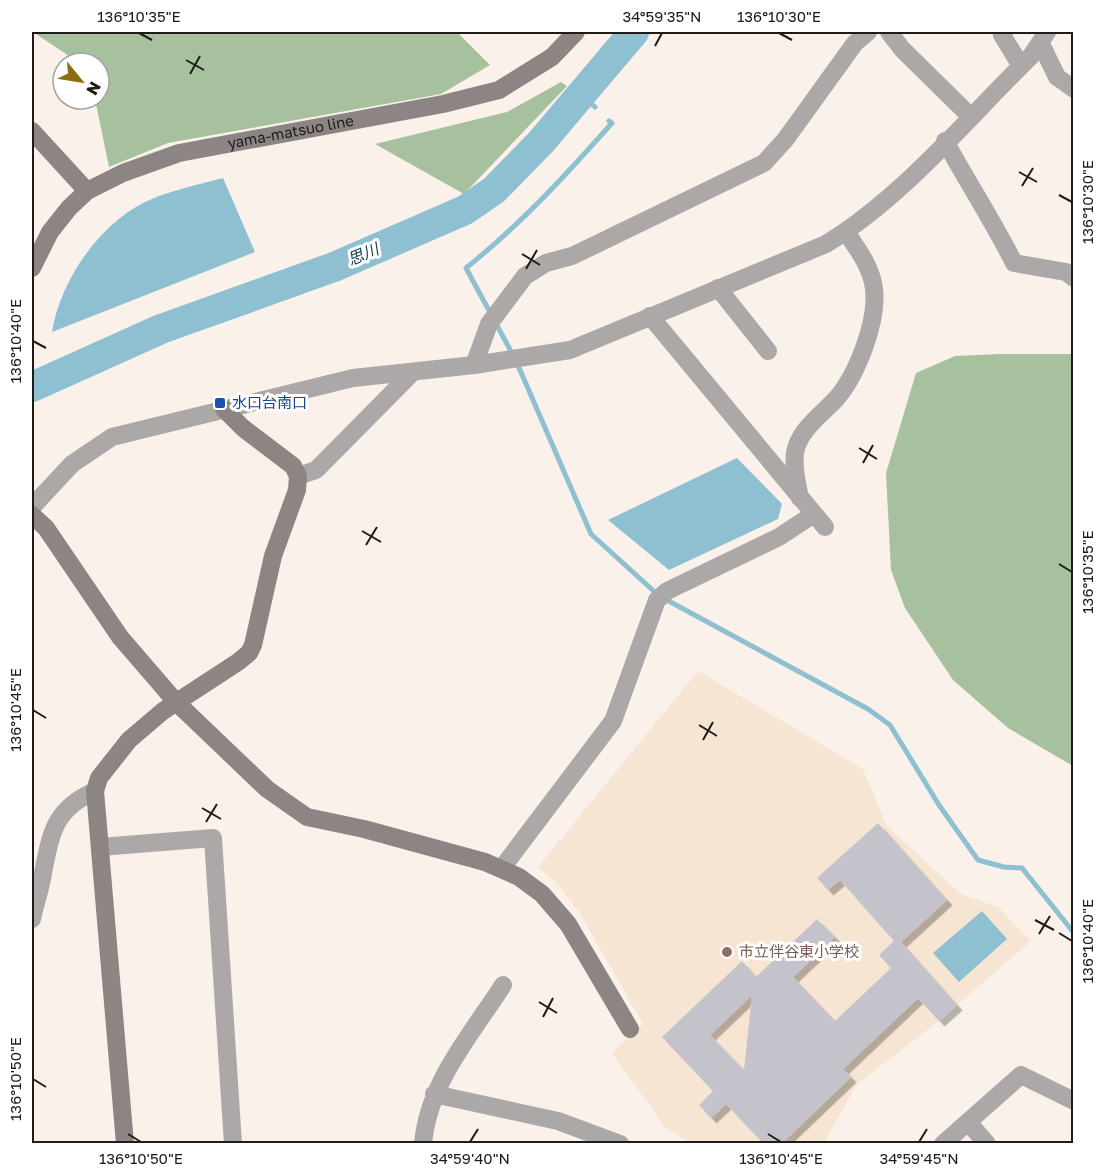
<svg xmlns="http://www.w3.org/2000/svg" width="1105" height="1175" viewBox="0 0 1105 1175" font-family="'Golos Text','Noto Sans JP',sans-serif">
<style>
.education{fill:#f7e5d4}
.forest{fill:#a7c19e}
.water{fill:#8fc0d1}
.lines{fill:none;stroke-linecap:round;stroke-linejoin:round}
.stream{stroke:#8fc0d1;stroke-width:5}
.river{stroke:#8fc0d1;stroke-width:30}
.building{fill:#c4c3cc;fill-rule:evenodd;filter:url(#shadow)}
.street{stroke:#ada8a8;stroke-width:18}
.secondary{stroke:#8c8583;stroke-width:18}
.ticks{fill:none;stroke:#1e1b18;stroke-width:2}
.transit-dot{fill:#1a4fb4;stroke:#fff;stroke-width:2}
.education-dot{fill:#8d6e63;stroke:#fff;stroke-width:2}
.labels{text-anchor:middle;stroke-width:6;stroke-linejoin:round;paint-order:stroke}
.street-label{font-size:15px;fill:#1e1b18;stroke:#fff}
.transit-label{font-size:15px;fill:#164399;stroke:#fff;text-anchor:start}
.education-label{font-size:15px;fill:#785e54;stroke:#fff;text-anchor:start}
.water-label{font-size:16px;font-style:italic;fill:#113d4a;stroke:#fff}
.neatline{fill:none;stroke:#1e1b18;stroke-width:2}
.ticks-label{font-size:15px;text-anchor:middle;fill:#1e1b18}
</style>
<defs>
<filter id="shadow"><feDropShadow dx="5.5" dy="5.5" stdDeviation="0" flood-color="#0004"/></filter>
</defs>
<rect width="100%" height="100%" fill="#f9f1ea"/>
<path class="education" d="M698,671L863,769L887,826L961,894L998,907L1031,941L939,1021L857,1084L824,1143H690L665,1127L612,1053L643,1024L579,912L556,882L538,867Z"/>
<path class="forest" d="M33,32H457L490,65L441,94L168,143L109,167L95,99H99V63H74L69,56Z
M561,82L567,86L464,194L375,144L507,112Z
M1000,354H1073V766L1008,728L953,680L905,608L891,570L886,473L916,373L955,356Z"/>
<path class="water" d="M223,178L255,252L52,332C60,282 97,227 143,203C167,191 197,185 223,178Z
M737,458L782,504L778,519L669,570L608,520Z
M982,911L1007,939L959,982L933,953Z"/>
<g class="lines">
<path class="stream" d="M581,95L595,107
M513,355L466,268C521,224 565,176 612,123L609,121
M517,363L591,534L657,594
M665,599L868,709L890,725L939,805L978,860L1004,867L1022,868L1074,933"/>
<path class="river" d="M32,387L161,329L334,267L465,210L494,190L541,142L634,32"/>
</g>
<path class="building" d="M878,823L947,900L901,942L957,1005L939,1021L918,998L843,1069L851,1077L782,1143H763L726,1104L711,1118L699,1105L713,1091L662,1037L742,961L756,977L817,919L835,937L793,977L835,1021L891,968L879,955L894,941L840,880L828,890L817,878ZM752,995L744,1070L710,1035Z"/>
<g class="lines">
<path class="street" d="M889,32L902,49L970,116
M1004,32L1002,35L1021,66
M1041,44L1057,77L1074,89
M945,141C968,183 993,221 1014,263L1066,272L1074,278
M718,288L768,351
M650,316L825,527
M474,365L489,324L525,276L546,263L572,256L764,163L785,140L855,43L868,32
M298,476L316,470L413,372
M800,498C797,484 793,468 795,453C798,431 822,414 836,399C857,375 878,321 874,289C872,268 857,248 846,232
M32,507L72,464L112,437L353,378L474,365L570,350L826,244C903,197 967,119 1031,56L1047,32
M100,847L213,838L233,1144
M502,868L613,721L657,600L667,591L779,537L814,514
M32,919C35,904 41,888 43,873C51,833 54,809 95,791
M434,1094L558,1121L620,1144
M968,1122L987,1144
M423,1144C428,1083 471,1035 503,985
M943,1144L1021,1075L1074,1101"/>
<g class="secondary">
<path d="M32,131L87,191"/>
<path id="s1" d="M32,268L50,232L69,208L87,191L123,173L179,153L443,104L499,90L552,57L576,32"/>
<path d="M32,515L46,528L120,637L176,702L267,789L307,817L364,829L485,862L519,877L542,894L568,924L630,1029"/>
<path d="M125,1144L95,791L99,778L129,740L163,711L238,662L249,653L253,645L273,556L297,490L298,476L293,466L243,428L224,409"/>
</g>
</g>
<path class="ticks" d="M139,33L152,40M779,33L792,40M655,46L662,33M186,60L204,70M190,74L200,56M1019,172L1037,182M1022,186L1033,168M1059,195L1072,202M522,254L540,265M526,269L537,250M33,341L46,348M859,448L877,459M863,463L873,445M362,531L381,542M366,545L377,527M1059,564L1072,572M33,710L46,718M699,725L717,736M703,740L713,722M202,808L221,819M206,822L217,804M1035,920L1054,930M1059,933L1072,941M1039,934L1050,916M539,1002L557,1013M543,1017L553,998M33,1079L46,1087M128,1134L141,1142M768,1134L781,1142M470,1142L478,1129M919,1142L927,1129"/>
<rect class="transit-dot" x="214" y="397" width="12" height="12" rx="3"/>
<circle class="education-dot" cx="727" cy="952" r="6"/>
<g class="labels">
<g class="street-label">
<text dy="5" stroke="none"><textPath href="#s1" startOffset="309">yama-matsuo line</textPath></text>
</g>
<g class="transit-label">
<text x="232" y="408">水口台南口</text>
</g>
<g class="education-label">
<text x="739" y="957">市立伴谷東小学校</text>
</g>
<g class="water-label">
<text transform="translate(363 254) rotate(-23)" y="6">思川</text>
</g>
</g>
<rect width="1105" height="1175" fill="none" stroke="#ffffff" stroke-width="66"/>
<g transform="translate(81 81) rotate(120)"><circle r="28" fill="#ffffff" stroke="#a5a4a3" stroke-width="1.5"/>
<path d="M0-4.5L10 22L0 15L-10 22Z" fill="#8c6e10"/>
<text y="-9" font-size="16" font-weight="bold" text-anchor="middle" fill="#1e1b18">N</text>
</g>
<rect x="33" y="33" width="1039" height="1109" class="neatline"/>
<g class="ticks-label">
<text x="139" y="22">136°10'35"E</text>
<text x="662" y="22">34°59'35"N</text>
<text x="779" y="22">136°10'30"E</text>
<text transform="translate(1088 202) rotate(-90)" y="5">136°10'30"E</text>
<text transform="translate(16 341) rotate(-90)" y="5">136°10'40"E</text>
<text transform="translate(1088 572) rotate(-90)" y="5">136°10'35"E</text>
<text transform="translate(16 710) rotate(-90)" y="5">136°10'45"E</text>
<text transform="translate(1088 941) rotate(-90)" y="5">136°10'40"E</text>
<text transform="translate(16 1079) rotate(-90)" y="5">136°10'50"E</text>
<text x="141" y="1164">136°10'50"E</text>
<text x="470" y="1164">34°59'40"N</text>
<text x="781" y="1164">136°10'45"E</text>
<text x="919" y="1164">34°59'45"N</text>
</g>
</svg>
